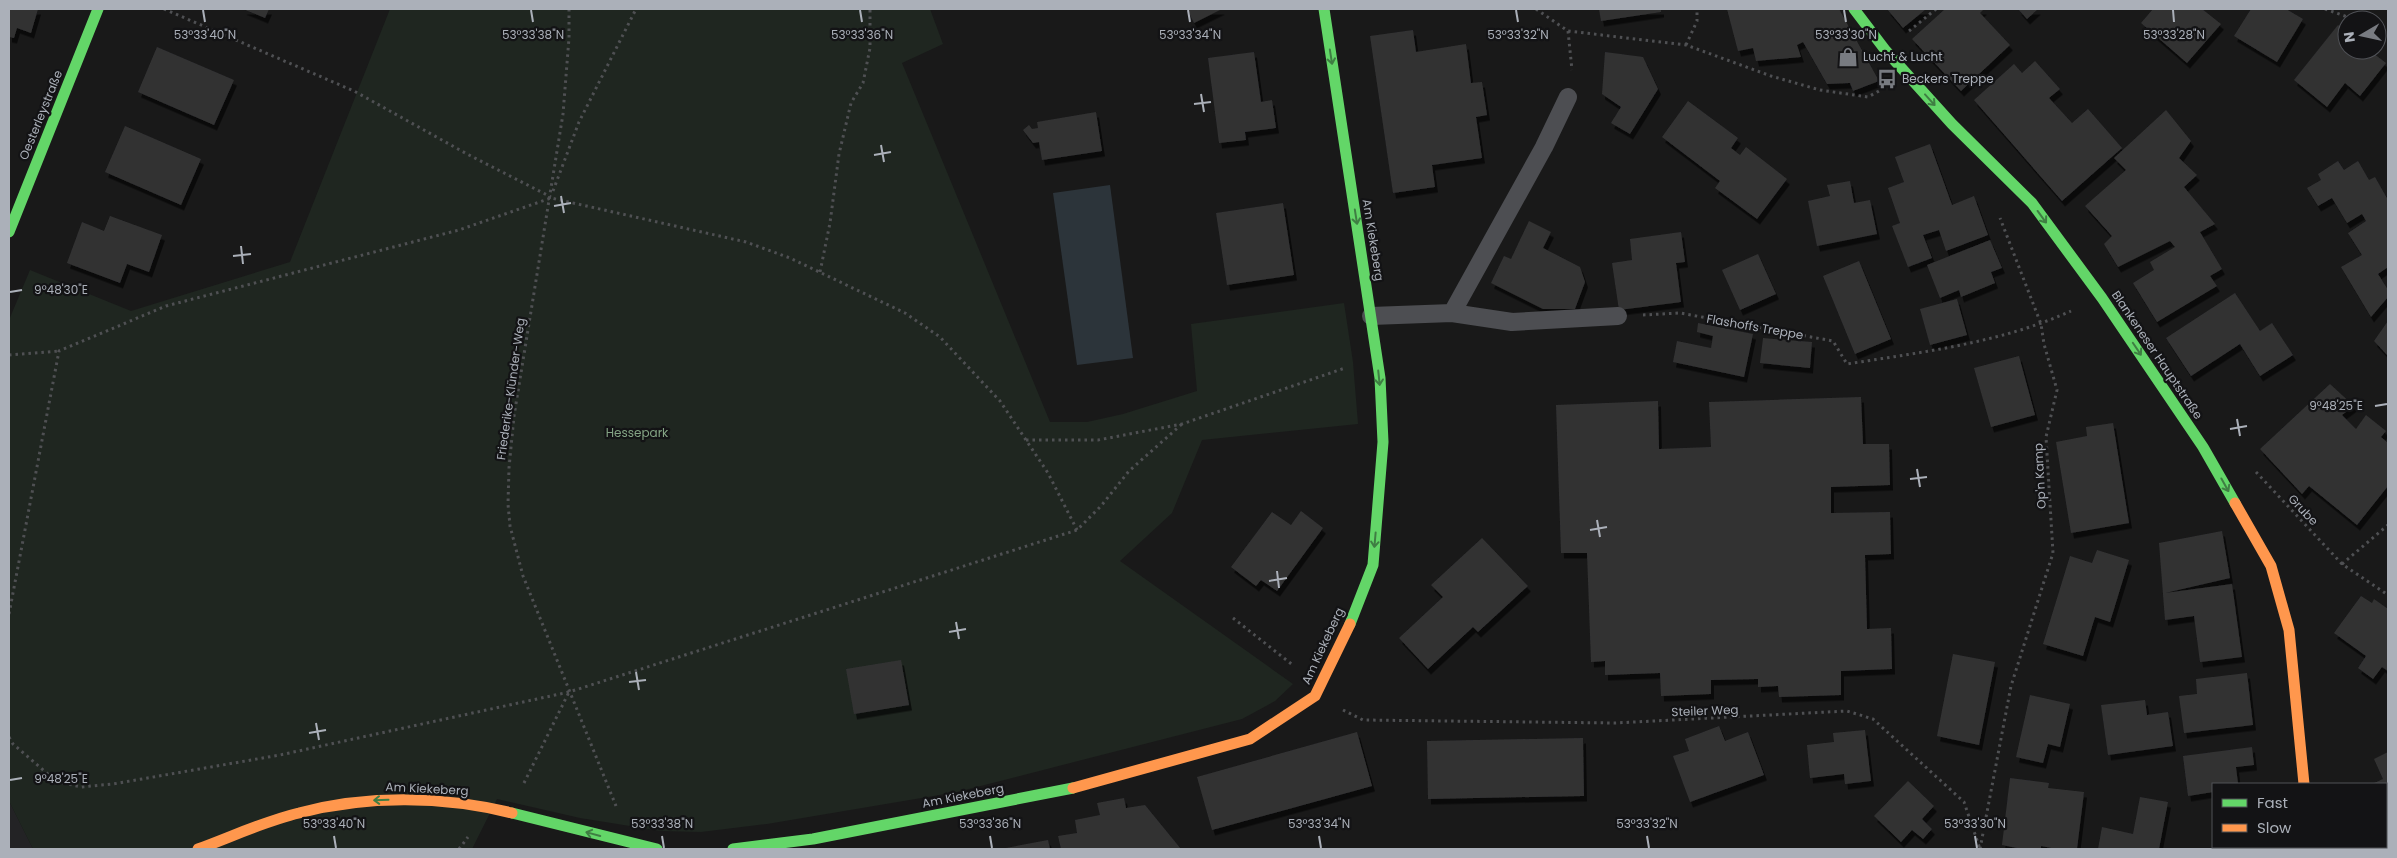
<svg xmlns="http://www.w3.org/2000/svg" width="2397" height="858" viewBox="0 0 2397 858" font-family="Poppins,sans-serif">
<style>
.built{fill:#232325}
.green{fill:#1f2620}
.water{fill:#2c343a}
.building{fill:#323233;filter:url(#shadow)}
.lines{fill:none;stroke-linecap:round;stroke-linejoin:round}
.path{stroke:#4f5053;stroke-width:3;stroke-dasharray:2.5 4;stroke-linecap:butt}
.lane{stroke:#4d4e52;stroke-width:18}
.fast{stroke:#63d668;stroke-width:11}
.slow{stroke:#ff974d;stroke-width:11}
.oneway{stroke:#3f7e43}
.ticks{fill:none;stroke:#abb0b9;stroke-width:2}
.labels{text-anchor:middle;stroke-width:4.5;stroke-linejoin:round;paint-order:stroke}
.poi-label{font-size:12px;fill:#abb0b9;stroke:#131315;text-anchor:start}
.street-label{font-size:12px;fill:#abb0b9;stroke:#131315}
.park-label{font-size:12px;fill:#83a384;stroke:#131315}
.ticks-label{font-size:12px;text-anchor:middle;fill:#abb0b9;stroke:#131315;stroke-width:4.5;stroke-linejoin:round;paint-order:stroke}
</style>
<defs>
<filter id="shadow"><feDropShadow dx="3" dy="5.5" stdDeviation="0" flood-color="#0009"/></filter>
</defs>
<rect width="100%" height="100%" fill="#191919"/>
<path class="built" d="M9,801L33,849H9Z"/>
<path class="green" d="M390,9H930L943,44L902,63L1050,422H1087L1123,414L1197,391L1191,324L1344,303L1353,362L1358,424L1202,440L1172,513L1120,561L1293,684L1275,701L1242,719L957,792L767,824L701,832L661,831L580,818L497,799L472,849H33L9,801V320L30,270L131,311L290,262Z"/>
<path class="water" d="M1110,185L1133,358L1077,365L1053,193Z"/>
<path class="building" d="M9,9H38L31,33L17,28L14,38L9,37Z
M243,9H269L265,18Z
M1187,9H1222L1194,23Z
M1599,9H1661V12L1601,21Z
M1727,9H1839L1879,81L1853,91L1850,83L1827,84L1803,42L1797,45L1801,57L1756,61L1753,48L1738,51Z
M1887,9H1926L1903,28Z
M1945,9H1984L1980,13L2010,45L1961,91L1912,39Z
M2018,9H2038L2027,19Z
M2153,9H2202L2221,24L2187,63L2141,23Z
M2251,9H2286L2303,19L2277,62L2234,36Z
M2338,25L2347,32V50H2369L2386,63L2360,96L2345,83L2327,107L2294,80Z
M1413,30L1416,52L1466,44L1471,83L1482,82L1487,115L1476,117L1482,158L1432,165L1435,187L1393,193L1370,36Z
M157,47L234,80L214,125L138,92Z
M1254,52L1261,102L1272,100L1276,128L1245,132L1246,140L1219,143L1208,58Z
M1605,52L1643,57L1658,89L1630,134L1611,123L1621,107L1602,94Z
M2035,61L2060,89L2049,98L2072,123L2088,109L2122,148L2062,201L1974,100L2014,64L2022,73Z
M1688,101L1738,138L1731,148L1740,155L1746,147L1787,179L1757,219L1715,188L1720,181L1662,137Z
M2166,110L2191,141L2179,158L2197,175L2184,187L2215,224L2200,232L2222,269L2210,276L2217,286L2157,322L2133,283L2154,270L2150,262L2175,247L2170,241L2118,267L2104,244L2112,236L2085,206L2126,170L2114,158Z
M1096,112L1102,151L1042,160L1039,142L1033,143L1023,130L1029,125L1032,129L1038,128L1037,122Z
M125,126L201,159L181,205L105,172Z
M1930,144L1952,205L1974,196L1988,235L1946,251L1939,230L1923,235L1932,258L1908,267L1892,226L1900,223L1888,188L1904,182L1895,157Z
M2338,161L2344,170L2358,161L2369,180L2375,177L2388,200V267L2378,274L2388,290V297L2371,317L2341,267L2362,255L2348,233L2366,221L2362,214L2347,223L2332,198L2318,206L2307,188L2321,180L2318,174Z
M1850,181L1854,203L1870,200L1877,234L1817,246L1808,201L1830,196L1827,185Z
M1283,203L1294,275L1227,285L1216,213Z
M110,216L162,235L149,272L127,264L120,283L67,263L82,222L104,231Z
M1529,221L1551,232L1543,248L1580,267L1585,282L1575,309H1543L1491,283L1504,256L1511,259Z
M1681,232L1685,262L1676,263L1681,302L1619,310L1612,263L1632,260L1630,239Z
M1990,240L2002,268L1991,272L1995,283L1961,297L1959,290L1940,298L1927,265Z
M1758,254L1776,294L1740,310L1722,270Z
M1859,261L1891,339L1855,354L1823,276Z
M2235,293L2260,331L2272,323L2293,355L2260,376L2240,344L2191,376L2166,338Z
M1957,299L1967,335L1930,345L1920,309Z
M2388,321V356L2374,341Z
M1698,323L1753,334L1744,377L1673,362L1677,341L1711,348L1713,336L1697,332Z
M1763,338L1812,342L1810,368L1760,363Z
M2019,356L2035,415L1991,427L1974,368Z
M2330,384L2354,406L2342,415L2356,429L2366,415L2386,431L2381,437L2388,443V486L2357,525L2309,486L2302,494L2260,449Z
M1861,397L1863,444H1889L1890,485L1831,487V513L1890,512L1891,554L1865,555L1867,629L1891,628L1892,669L1841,671V695L1779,697L1778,686L1758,687V679L1711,680V694L1661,696L1660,673L1605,675V661L1591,662L1587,553H1561L1556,405L1658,401L1659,449L1711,447L1709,402Z
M2113,423L2129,523L2071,533L2056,442L2087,436L2086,427Z
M1301,511L1323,528L1277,591L1261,580L1256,586L1231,567L1272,512L1291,525Z
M2222,531L2230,578L2165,593L2232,584L2242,657L2200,662L2194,616L2165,620L2159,543Z
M1482,538L1528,586L1478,632L1473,627L1428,669L1399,638L1443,597L1431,585Z
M2097,550L2129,560L2110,622L2095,617L2083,656L2043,644L2070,556L2092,563Z
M2361,596L2372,603L2374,599L2388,609V671L2382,667L2373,679L2358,668L2366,656L2334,633Z
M1953,654L1995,662L1979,745L1937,736Z
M901,660L909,705L854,714L846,669Z
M2247,673L2253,725L2184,733L2179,696L2197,694L2196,679Z
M2030,695L2070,704L2060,747L2048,744L2043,763L2016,757Z
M2145,700L2147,715L2168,712L2173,746L2108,755L2101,705Z
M1719,726L1725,741L1748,732L1764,775L1690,802L1673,756L1689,751L1685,739Z
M1865,730L1871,781L1845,784L1844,774L1810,778L1807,745L1834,742L1833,733Z
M1357,732L1372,786L1212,830L1197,777Z
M1583,738L1584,796L1428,799L1427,741Z
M2252,747L2254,765L2236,767L2238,784H2213V792L2188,796L2183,756Z
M2388,752V849H2322V847H2386V784H2372L2383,779L2374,759Z
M2010,778L2049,783L2048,788L2084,792L2077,849H2057L2041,846V849H2022L2002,845Z
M1908,781L1934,806L1922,819L1932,829L1923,839L1912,830L1901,842L1874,816Z
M2140,797L2168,802L2159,849H2098L2102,827L2133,834Z
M1124,798L1126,808L1145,805L1181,849H1061L1058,836L1077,833L1075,820L1100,815L1097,803Z
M1048,840L1050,849H1006V848Z
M2221,847H2266V849H2221Z"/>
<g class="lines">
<path class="path" d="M164,9L354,91L467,154L551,197
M569,9V38L563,114L514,416L509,468L508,504L510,526L523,576L616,806
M1536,9L1568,31L1686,45L1771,76L1820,90L1868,97L1879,91
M2325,9L2356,20
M2377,28L2388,32
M1568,31L1572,70
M1909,31L1936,9
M1686,45L1697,21V9
M553,191L579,122L636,9
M820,272L830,223L839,154L851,103L863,83L870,48V9
M1643,315L1680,313L1833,341L1847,364C1923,352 2000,343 2071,311
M9,355L59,351
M1026,440H1098L1182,424L1345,368
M2256,472L2342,564L2388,595
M2342,564L2388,525
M9,614L59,351L166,306L459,230L551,198L746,242L790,258L905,313L940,337L1000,401L1048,473L1077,530
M1233,618L1294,666
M1343,710L1363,720L1615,723L1847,711L1873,719L1964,802L1980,849
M9,737L13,744L49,775L63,783L81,787L113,784L280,755L569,692L1077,530L1101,506L1129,471L1182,424
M524,783L569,692
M459,849L468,837
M1980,849L2011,686L2053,553L2046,437L2057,390L2044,344L2041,324L2000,218"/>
<path class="lane" d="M1452,313L1544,147L1568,97
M1371,316L1452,313L1512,322L1618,316"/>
<path class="fast" d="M1324,9L1380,378L1383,442L1373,565L1350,624
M1854,9L1886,51L1952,124L2032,203L2102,298L2203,447L2235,503
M9,232L98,9
M512,813L657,849
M733,849L813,839L1073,788"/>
<path class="slow" d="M2235,503L2271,566L2289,630L2304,784
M1073,788L1250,739L1315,696L1350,624
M2300,847V849
M198,849C231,837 265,821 299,813C368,795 443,796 512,813"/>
</g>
<defs><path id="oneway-shaft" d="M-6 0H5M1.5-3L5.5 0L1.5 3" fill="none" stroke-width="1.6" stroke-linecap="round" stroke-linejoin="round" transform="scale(1.25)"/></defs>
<g class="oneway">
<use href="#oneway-shaft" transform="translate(1331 57) rotate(81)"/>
<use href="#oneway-shaft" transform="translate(1930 100) rotate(48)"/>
<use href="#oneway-shaft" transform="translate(1356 217) rotate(81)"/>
<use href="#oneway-shaft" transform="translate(2042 217) rotate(54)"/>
<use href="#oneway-shaft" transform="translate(2137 349) rotate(56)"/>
<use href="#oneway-shaft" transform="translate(1379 378) rotate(84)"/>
<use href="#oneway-shaft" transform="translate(2225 485) rotate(61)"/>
<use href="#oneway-shaft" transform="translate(1375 540) rotate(95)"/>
<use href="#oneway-shaft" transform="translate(381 800) rotate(178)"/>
<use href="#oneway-shaft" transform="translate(593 834) rotate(-165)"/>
</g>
<path class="ticks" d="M203,10L205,22M531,10L533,22M860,10L862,22M1188,10L1190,22M1516,10L1518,22M1844,10L1846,22M2173,10L2174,22M1201,94L1204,112M1194,104L1211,102M881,145L884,162M874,155L891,152M561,196L564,213M554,206L571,203M241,246L243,264M233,256L251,254M10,292L22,290M2375,406L2387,404M2237,419L2240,436M2230,429L2247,426M1917,469L1920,487M1910,479L1927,477M1597,520L1600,537M1590,530L1607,527M1277,571L1279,588M1269,581L1287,578M956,622L959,639M949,632L966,629M636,672L639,690M629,682L646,680M316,723L319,740M309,733L326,730M10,780L22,778M334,836L336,848M662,836L664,848M990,836L992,848M1319,836L1321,848M1647,836L1649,848M1975,836L1977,848"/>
<defs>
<symbol id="shop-bare" viewBox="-9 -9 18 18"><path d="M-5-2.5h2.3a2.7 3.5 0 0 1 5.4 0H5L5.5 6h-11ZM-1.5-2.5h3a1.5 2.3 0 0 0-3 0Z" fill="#787b81" stroke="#131315" stroke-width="2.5" paint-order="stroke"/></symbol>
<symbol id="bus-bare" viewBox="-9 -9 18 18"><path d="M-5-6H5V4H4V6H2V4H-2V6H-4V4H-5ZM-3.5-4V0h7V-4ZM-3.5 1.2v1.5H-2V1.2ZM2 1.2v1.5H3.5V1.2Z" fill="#787b81" stroke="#131315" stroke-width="2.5" paint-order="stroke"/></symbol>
</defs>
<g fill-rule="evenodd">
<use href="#shop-bare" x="1834" y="43" width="28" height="28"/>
<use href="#bus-bare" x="1873" y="65" width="28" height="28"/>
</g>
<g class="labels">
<g class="poi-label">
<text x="1863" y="61">Lucht &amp; Lucht</text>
<text x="1902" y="83">Beckers Treppe</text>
</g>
<g class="street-label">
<text transform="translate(41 115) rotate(-68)" y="4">Oesterleystraße</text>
<text transform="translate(1373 240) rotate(81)" y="4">Am Kiekeberg</text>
<text transform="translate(1755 327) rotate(10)" y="4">Flashoffs Treppe</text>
<text transform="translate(2157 355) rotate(56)" y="4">Blankeneser Hauptstraße</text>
<text transform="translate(511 389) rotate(-82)" y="4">Friederike-Klünder-Weg</text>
<text transform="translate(2040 476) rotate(-93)" y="4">Op'n Kamp</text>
<text transform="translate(2303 510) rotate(47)" y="4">Grube</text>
<text transform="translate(1323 646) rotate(-65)" y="4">Am Kiekeberg</text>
<text transform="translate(1705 711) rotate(-2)" y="4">Steiler Weg</text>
<text transform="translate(427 789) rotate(3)" y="4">Am Kiekeberg</text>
<text transform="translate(963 796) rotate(-11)" y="4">Am Kiekeberg</text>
</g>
<g class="park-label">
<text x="637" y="437">Hessepark</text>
</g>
</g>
<g class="ticks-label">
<text x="205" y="39">53°33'40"N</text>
<text x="533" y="39">53°33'38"N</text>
<text x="862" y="39">53°33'36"N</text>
<text x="1190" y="39">53°33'34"N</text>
<text x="1518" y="39">53°33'32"N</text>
<text x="1846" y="39">53°33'30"N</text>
<text x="2174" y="39">53°33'28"N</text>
<text x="61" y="294">9°48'30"E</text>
<text x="2336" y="410">9°48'25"E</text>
<text x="61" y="783">9°48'25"E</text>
<text x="334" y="828">53°33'40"N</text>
<text x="662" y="828">53°33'38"N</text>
<text x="990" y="828">53°33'36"N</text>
<text x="1319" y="828">53°33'34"N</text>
<text x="1647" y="828">53°33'32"N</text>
<text x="1975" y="828">53°33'30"N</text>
</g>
<rect width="2397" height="858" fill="none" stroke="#abb0b9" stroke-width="20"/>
<rect x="2212" y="783" width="175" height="65" fill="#131315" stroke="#505257"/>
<rect x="2222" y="799" width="25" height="8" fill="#63d668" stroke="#505257"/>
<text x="2257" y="808" font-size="15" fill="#abb0b9">Fast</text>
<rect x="2222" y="824" width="25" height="8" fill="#ff974d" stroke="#505257"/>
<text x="2257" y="833" font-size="15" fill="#abb0b9">Slow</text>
<g transform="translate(2362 35) rotate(261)"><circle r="24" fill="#131315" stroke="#505257"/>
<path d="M0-4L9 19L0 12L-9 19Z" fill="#787b81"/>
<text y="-8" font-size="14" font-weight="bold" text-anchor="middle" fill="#abb0b9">N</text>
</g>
</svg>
